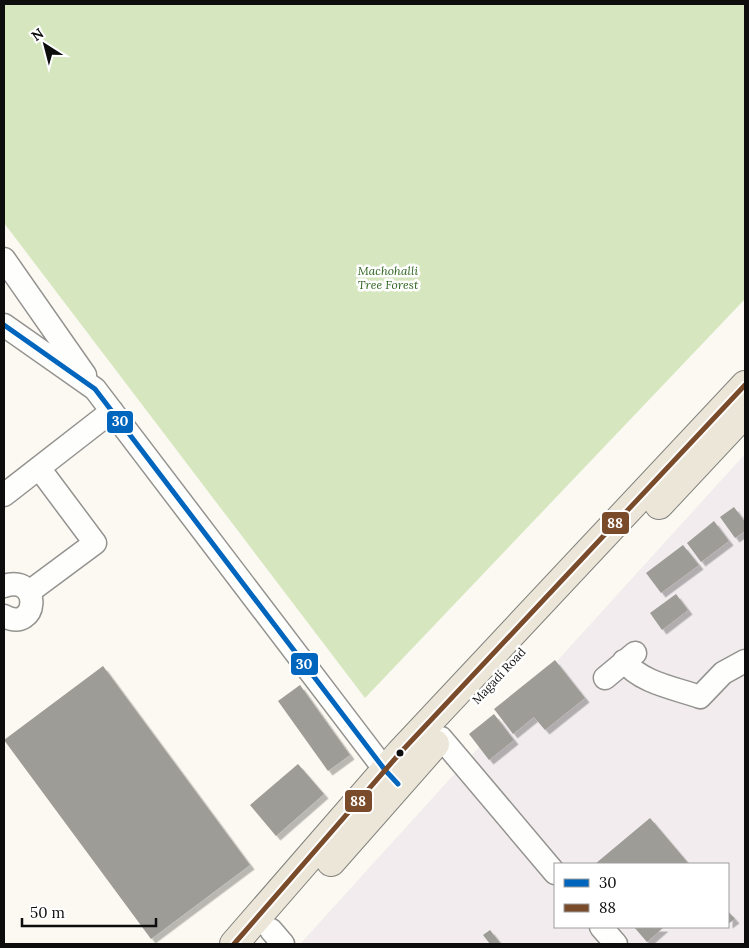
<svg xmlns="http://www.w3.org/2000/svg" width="749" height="948" viewBox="0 0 749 948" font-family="Lora,serif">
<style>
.industrial{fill:#f2ecee;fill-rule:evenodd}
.forest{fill:#d6e7c0}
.building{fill:#9e9c97;filter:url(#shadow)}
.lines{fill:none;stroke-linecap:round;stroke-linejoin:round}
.minor-casing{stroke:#949390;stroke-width:25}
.major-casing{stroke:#81817d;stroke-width:30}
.minor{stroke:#fefefd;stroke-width:22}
.major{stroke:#ece6d8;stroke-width:28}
.bus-1-casing{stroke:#fff;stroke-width:9}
.bus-2-casing{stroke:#fff;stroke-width:9}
.bus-1{stroke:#0065bd;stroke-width:5}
.bus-2{stroke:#7a4b2a;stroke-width:5}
.bus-dot{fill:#0d0d0d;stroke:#fff;stroke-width:2}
.labels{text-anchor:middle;stroke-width:5;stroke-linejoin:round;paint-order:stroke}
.park-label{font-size:12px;font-style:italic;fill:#2e641e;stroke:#fff}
.street-label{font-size:12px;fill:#0d0d0d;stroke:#fff}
.line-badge{stroke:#fff;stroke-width:2}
.badge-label{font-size:14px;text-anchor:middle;font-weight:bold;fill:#fff}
</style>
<defs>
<filter id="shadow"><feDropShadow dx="4.5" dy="4.5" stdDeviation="0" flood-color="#0004"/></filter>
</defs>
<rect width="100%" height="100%" fill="#fbf9f1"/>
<path class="industrial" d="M745,454V944H300ZM555,864H728V927H555Z"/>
<path class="forest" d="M4,4H745V299L365,698L4,223Z"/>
<path class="building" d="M734,507L745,522V531L735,538L720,517Z
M714,521L729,541L701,562L687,543Z
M683,545L699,565L661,593L646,573Z
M676,594L688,610L662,630L650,613Z
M555,660L585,698L545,730L534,717L513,734L494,709Z
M103,666L250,865L151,939L4,740Z
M300,685L350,755L328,771L278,701Z
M494,714L514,740L489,760L469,734Z
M298,764L324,794L276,836L250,805Z
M650,818L689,864H595Z
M728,911L735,919L728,924Z
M634,927H664L647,942Z
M490,930L501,944H490L483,935Z"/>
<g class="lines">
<defs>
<path id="minor" d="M4,259L85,375
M4,325L95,389L385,770L396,782
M4,495L112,411
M4,586C43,574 38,634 4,616
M29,592L95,543L39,468
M624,661C641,683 675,688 700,697L723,673L745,661
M605,678L635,653
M441,738L555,873
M601,927L616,944
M271,930L283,944"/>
<path id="major" d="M659,505L745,413
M331,862L435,744
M234,944L400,753L745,385"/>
</defs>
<use href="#minor" class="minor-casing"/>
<use href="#major" class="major-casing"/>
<use href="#minor" class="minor"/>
<use href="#major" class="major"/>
<defs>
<path id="bus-1" d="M4,325L95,389L385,770L398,784"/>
<path id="bus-2" d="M234,944L400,753L745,385"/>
</defs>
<use href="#bus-1" class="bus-1-casing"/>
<use href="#bus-2" class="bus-2-casing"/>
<use href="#bus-1" class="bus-1"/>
<use href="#bus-2" class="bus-2"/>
</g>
<circle class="bus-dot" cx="400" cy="753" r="4.5"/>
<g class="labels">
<g class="park-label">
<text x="388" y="275">Machohalli<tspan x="388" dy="14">Tree Forest</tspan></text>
</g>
<g class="street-label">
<text transform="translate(499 676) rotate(-47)" y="4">Magadi Road</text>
</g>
</g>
<g class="line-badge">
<rect x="106" y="410" width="28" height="24" rx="5" fill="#0065bd"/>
<rect x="601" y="511" width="29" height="24" rx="5" fill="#7a4b2a"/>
<rect x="290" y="652" width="29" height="24" rx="5" fill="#0065bd"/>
<rect x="344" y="789" width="29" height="24" rx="5" fill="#7a4b2a"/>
</g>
<g class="badge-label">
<text x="120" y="426">30</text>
<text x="615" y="528">88</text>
<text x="304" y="669">30</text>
<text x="358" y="806">88</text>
</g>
<rect width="749" height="948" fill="none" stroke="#0d0d0d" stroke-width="10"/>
<rect x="554" y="863" width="175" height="65" fill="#ffffff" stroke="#9e9e9e"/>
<rect x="564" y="879" width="25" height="8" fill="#0065bd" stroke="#9e9e9e"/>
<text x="599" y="888" font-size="15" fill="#0d0d0d">30</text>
<rect x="564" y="904" width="25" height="8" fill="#7a4b2a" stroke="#9e9e9e"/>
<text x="599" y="913" font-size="15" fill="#0d0d0d">88</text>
<g transform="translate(45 45) rotate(324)" stroke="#ffffff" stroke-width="4" paint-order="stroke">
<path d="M0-4L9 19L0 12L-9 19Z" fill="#0d0d0d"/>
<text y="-8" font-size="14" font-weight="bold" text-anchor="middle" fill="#0d0d0d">N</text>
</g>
<path d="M22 918v8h134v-8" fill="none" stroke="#0d0d0d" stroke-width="2.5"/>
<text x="30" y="918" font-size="15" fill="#0d0d0d" stroke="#ffffff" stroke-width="4" paint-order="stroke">50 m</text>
</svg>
